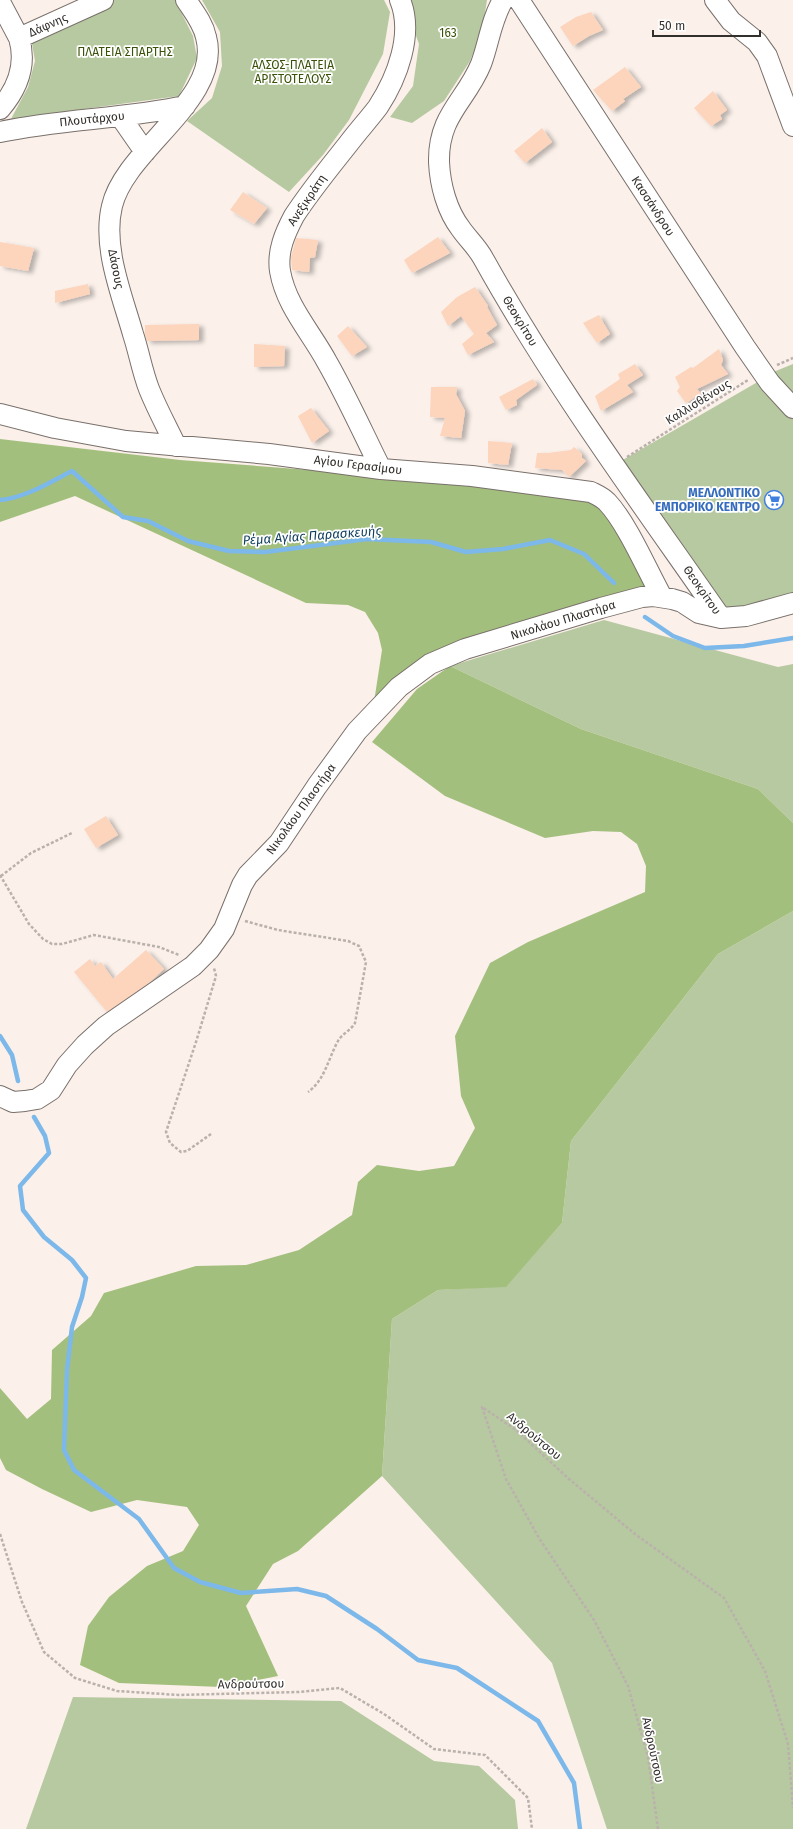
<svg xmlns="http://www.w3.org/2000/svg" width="793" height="1829" viewBox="0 0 793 1829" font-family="'Fira Sans',sans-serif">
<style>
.green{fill:#b7c9a0}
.forest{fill:#a3bf7e}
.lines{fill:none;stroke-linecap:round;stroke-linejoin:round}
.stream{stroke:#7cb8e9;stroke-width:4.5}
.building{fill:#fdd4bc;filter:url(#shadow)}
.minor-casing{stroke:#79706b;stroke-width:22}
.path{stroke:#bab1ac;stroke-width:2.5;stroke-dasharray:3 2;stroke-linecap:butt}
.minor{stroke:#fff;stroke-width:20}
.labels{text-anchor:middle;stroke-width:3.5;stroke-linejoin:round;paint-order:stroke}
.street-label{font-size:12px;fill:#332f2c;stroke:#fff}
.park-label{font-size:12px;fill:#395107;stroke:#fff}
.shop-label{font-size:12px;font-weight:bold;fill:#366cbe;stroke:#fff;text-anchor:end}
.water-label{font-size:13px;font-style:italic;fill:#0e3d5d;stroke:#fff}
</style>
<defs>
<filter id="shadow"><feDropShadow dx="4.5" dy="2.5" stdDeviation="2" flood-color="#0004"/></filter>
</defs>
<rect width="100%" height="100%" fill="#fbf0ea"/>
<path class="green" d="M113,0H175L193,36L197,58L179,96L11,119L28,87L35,61L31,38Z
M202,0H384L390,12L383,54L349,120L323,155L289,192L187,121L212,98L222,66L220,32Z
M403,0H487L482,31L470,61L444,101L412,123L390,117L413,86L419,44Z
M793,364V407L766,375Z
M761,380L793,413V602L721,618L614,465Z
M604,620L778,667L793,664V823L758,789L581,729L450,666Z
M793,911V1829H607L552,1663L382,1476L392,1319L438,1290L506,1286L562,1223L571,1141L718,954Z
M73,1697L341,1701L434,1761L479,1766L515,1800L518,1829H26Z"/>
<path class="forest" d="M0,439L180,460L376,475L559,494L601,503L650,589L435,656L374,702L382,650L378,633L365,612L348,605L306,603L75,496L0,522Z
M450,666L581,729L758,789L793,823V911L718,954L571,1141L562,1223L506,1287L438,1290L392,1319L382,1476L298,1551L273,1564L246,1606L278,1676L221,1687L119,1683L80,1665L88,1626L109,1597L147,1566L183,1551L199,1525L187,1507L137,1500L91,1512L42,1489L6,1470L0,1458V1388L27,1419L51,1399L52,1350L91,1316L104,1293L196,1266L246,1265L299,1250L352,1215L358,1182L377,1165L419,1171L454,1166L475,1128L461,1096L455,1036L490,963L528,942L645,892L646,866L637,844L621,832L593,831L545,838L445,796L372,742L417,689Z"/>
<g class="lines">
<path class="stream" d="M0,500C25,498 50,482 72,471L123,517L148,521L188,541L229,551L265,552L367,539L431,542L466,552L503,549L550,540L584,554L614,583
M645,617L673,636L705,648L744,646L793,638
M0,1036L12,1055L18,1081
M34,1117L45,1136L49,1153L20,1186L23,1210L44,1237L72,1260L86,1278L82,1297L72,1327L67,1370L64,1450L74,1470L139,1519L174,1568L200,1582L241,1593L297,1589L326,1596L377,1629L418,1660L457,1668L538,1721L574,1783L580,1829"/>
</g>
<path class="building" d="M591,12L603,30L589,36L573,46L560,27L576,17Z
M625,67L641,87L623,99L625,101L612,111L593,90Z
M713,91L727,110L720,115L722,119L711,126L694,108Z
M542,128L552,142L525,163L514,151Z
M243,192L267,208L254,224L230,210Z
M438,237L450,253L412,273L404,260Z
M296,238L318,240L315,257L310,258L309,272L292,270L291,257Z
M0,242L34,248L28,271L0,266Z
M88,284L90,294L55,303V291Z
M475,287L488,306L487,307L497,325L486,333L494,342L468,355L462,344L474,334L461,316L448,326L441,312L457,297Z
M599,315L610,334L597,343L583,323Z
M199,324V340L147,341L145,334V325Z
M348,326L367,347L352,356L337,336Z
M254,344L285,346L284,366L254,367Z
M719,349L723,360L721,365L728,374L697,389L701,394L686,403L677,391L680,387L675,377L691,367L693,368Z
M635,364L643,375L627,385L633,392L601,411L595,396L620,379L618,374Z
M533,379L537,385L516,400L517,405L506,410L499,397Z
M431,387H457L456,394L465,411L461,438L440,436L445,418L430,417Z
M311,408L329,431L312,443L298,416Z
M488,441L512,443L508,465L488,463Z
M574,447L582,454V458L586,461L569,477L562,470L535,468L537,453H548L571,450Z
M106,816L118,835L96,848L84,829Z
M146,950L164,969L149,983L107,1012L74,972L90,959L95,966L101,962L113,979Z"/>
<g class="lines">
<defs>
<path id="minor" d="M503,0C491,20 489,43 481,64C466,101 438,115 439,162C440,185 447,211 461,229C468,239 477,247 483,258C553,384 639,500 721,618
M519,0L745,347L770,383L793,408
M715,0L731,21L757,42L767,56L793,126
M0,2L19,38
M0,109C18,88 27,65 19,38L103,0
M120,116L145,152
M0,132C61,119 124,119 185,106
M0,414L55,428L126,441L269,454L381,469L472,476L591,492C597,495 602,497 607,502C627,523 647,570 662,597
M176,446C167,427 157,409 149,389C142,371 139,352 133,334C122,295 102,247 112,206C125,149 223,99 206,37C203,23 194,12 186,0
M381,469C363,433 347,397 327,362C311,332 286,306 280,271C277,251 285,233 294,216C311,190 330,167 349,143C358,131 369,119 378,107C397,78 414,34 400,0
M0,1096L13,1102L25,1101L37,1099L51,1090L67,1065L85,1045L106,1026L193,966L209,950L224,929L242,885L248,875L279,843L317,786L357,731L399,687L430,664L465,649L601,608L642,597L653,596L672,599L682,602L699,613L721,618L746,616L793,603"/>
</defs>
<use href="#minor" class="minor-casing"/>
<path class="path" d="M777,365L793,358
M627,457L748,380
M0,875L29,924L43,939L52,944H62L94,935L159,947L179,955
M1,876L31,853L72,833
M245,921L278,930L348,941L359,946L366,962L355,1023C351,1030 342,1034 338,1041C328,1059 325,1080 308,1092
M211,1134L187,1151L181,1152L170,1143L166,1132L196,1042L216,976L214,968
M0,1534L22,1602L44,1652L75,1678L117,1691L179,1695L299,1692L340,1688L384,1714L434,1749L485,1755L528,1798L532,1829
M658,1829L648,1757L628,1686L594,1620L539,1538L506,1479L482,1407L516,1430L569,1479L635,1534L724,1598L765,1671L788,1744L793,1808"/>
<use href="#minor" class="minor"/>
</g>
<defs>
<symbol id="supermarket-ring" viewBox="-11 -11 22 22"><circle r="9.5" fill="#fff" stroke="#3f7fe0" stroke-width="1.5"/><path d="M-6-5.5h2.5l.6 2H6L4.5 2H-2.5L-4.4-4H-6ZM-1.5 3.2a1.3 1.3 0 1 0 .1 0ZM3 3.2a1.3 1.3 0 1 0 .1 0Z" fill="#3f7fe0"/></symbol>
</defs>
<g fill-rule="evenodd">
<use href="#supermarket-ring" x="763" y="489" width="22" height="22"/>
</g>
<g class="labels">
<g class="street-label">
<text transform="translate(48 25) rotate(-24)" y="4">Δάφνης</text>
<text transform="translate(92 119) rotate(-6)" y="4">Πλουτάρχου</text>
<text transform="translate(307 200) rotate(-56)" y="4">Ανεξικράτη</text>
<text transform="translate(653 206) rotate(57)" y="4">Κασσάνδρου</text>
<text transform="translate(116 269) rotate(79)" y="4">Δάσους</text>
<text transform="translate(520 321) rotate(59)" y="4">Θεοκρίτου</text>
<text transform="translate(698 402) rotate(-32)" y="4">Καλλισθένους</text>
<text transform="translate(358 465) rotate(7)" y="4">Αγίου Γερασίμου</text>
<text transform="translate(702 590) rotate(55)" y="4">Θεοκρίτου</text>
<text transform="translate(563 620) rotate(-17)" y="4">Νικολάου Πλαστήρα</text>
<text transform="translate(301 809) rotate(-54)" y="4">Νικολάου Πλαστήρα</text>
<text transform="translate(534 1436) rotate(40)" y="4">Ανδρούτσου</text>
<text transform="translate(251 1684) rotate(-1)" y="4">Ανδρούτσου</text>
<text transform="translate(653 1750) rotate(78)" y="4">Ανδρούτσου</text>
</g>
<g class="park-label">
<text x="448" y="37">163</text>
<text x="125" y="56">ΠΛΑΤΕΙΑ ΣΠΑΡΤΗΣ</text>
<text x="293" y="69">ΑΛΣΟΣ-ΠΛΑΤΕΙΑ<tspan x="293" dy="14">ΑΡΙΣΤΟΤΕΛΟΥΣ</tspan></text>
</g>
<g class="shop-label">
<text x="760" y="497">ΜΕΛΛΟΝΤΙΚΟ<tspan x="760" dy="14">ΕΜΠΟΡΙΚΟ ΚΕΝΤΡΟ</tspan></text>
</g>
<g class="water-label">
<text transform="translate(312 535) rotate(-4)" y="5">Ρέμα Αγίας Παρασκευής</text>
</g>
</g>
<path d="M653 30v6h107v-6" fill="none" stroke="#332f2c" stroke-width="2"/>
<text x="659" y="30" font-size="12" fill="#332f2c" stroke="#ffffff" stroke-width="3" paint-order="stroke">50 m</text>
</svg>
